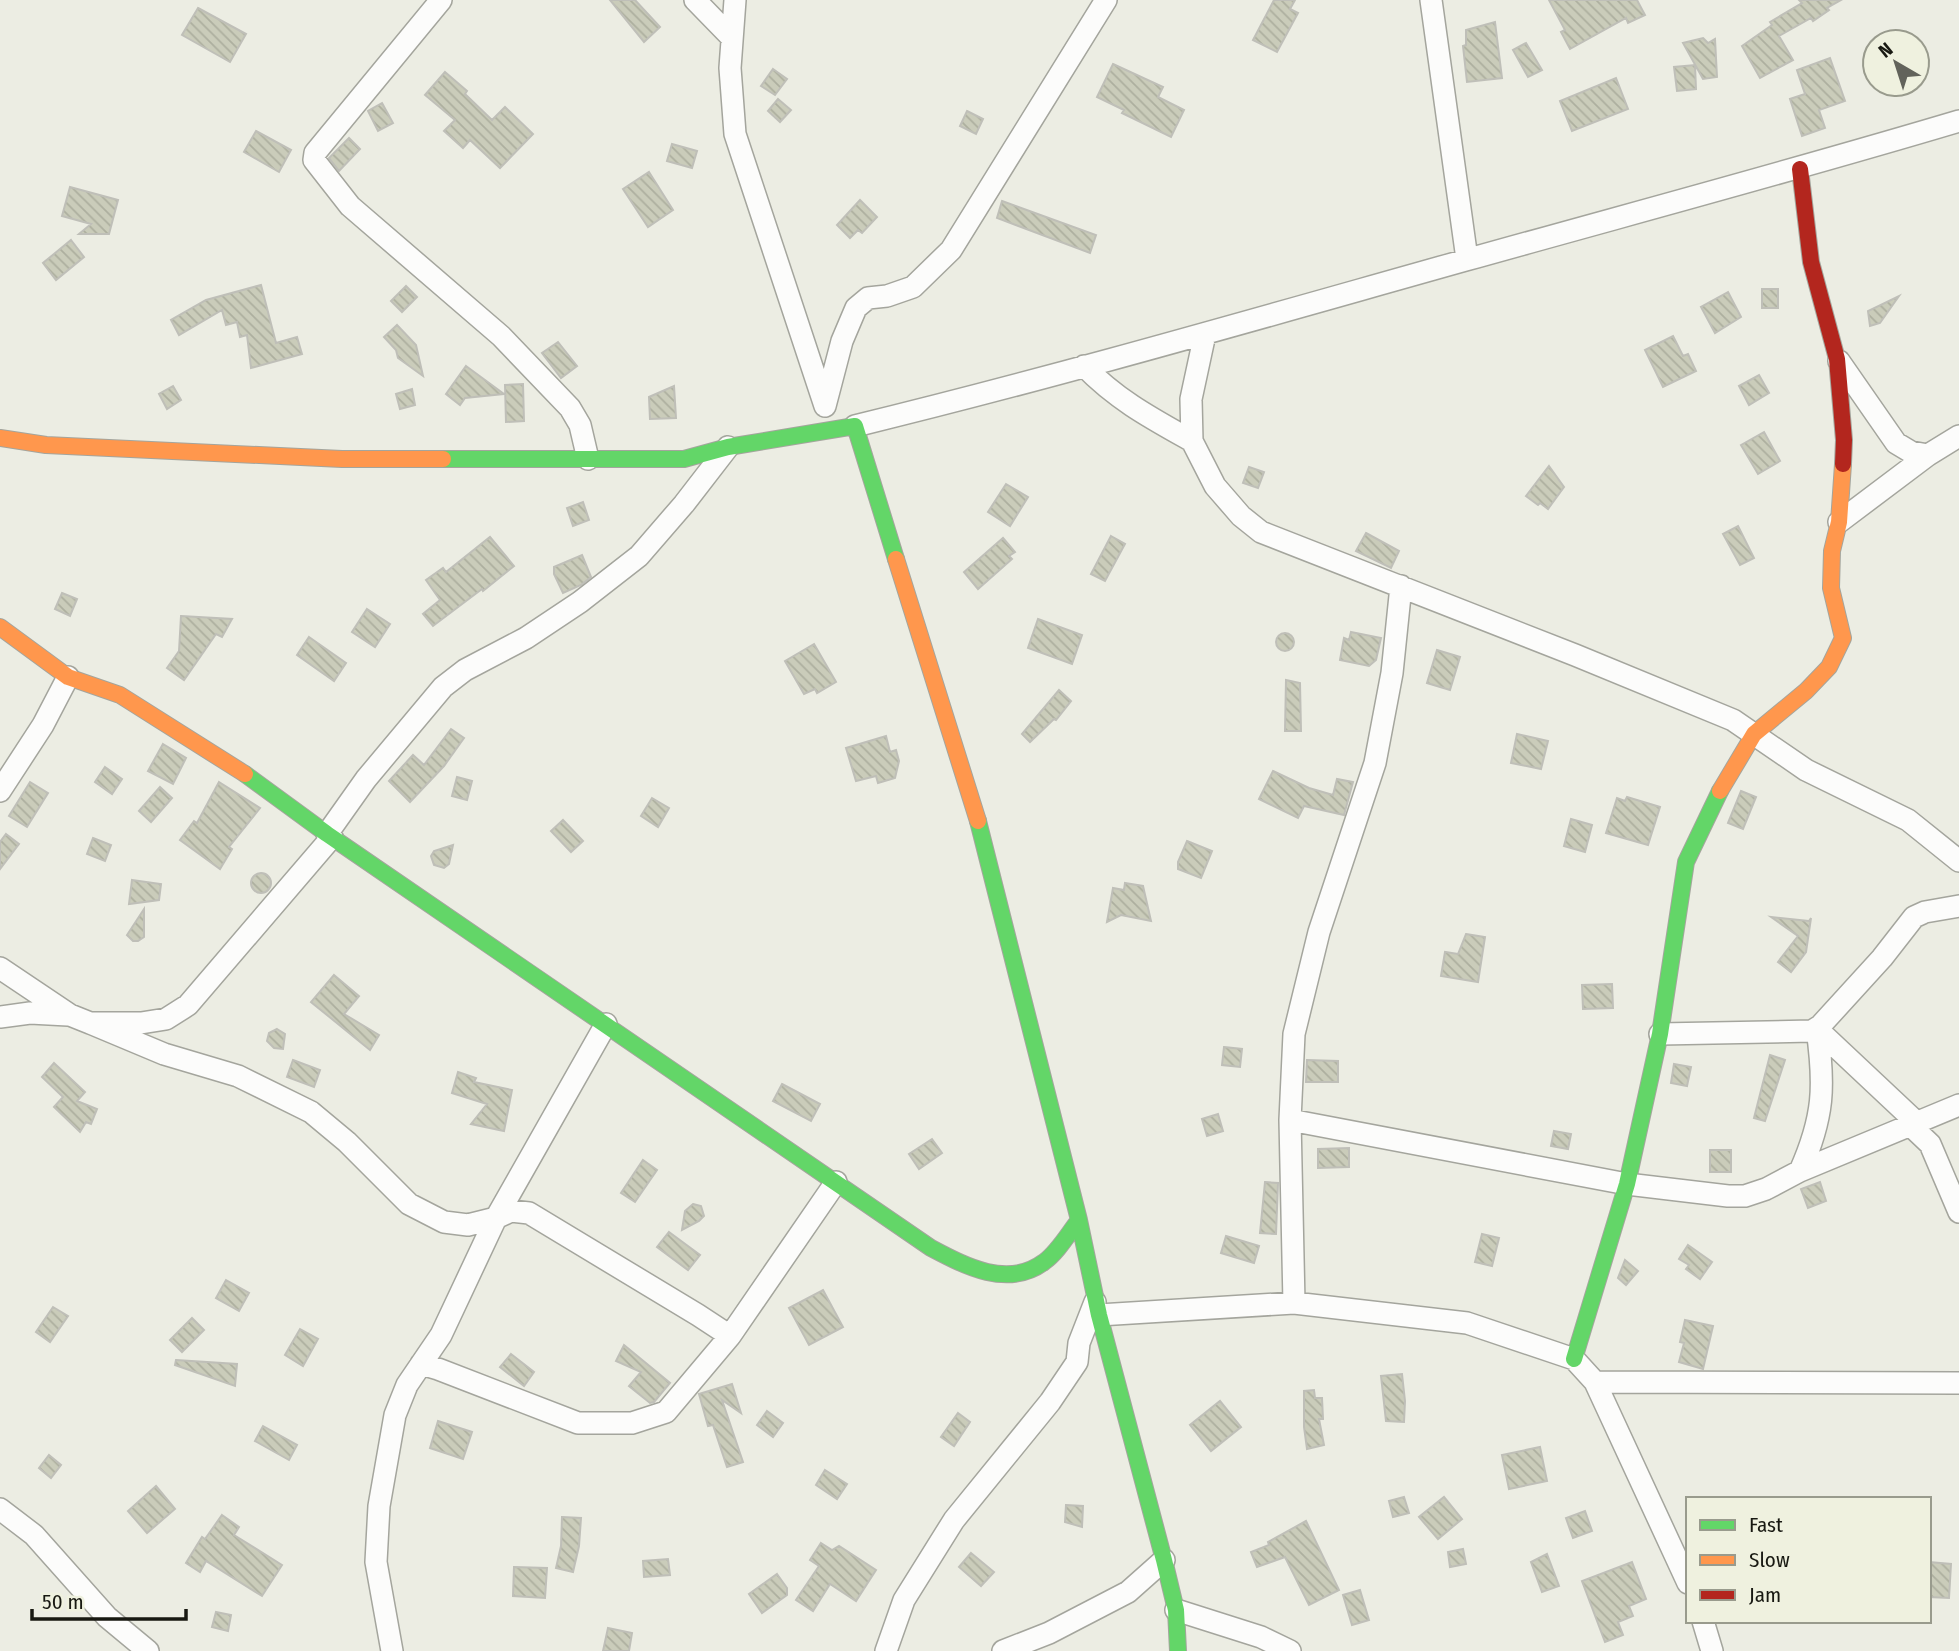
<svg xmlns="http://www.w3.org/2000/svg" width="1959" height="1651" viewBox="0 0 1959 1651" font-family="'Fira Sans Condensed',sans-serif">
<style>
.building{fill:url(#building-back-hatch);stroke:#bfbfb8;stroke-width:2}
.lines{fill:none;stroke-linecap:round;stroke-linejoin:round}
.street-casing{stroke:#a4a59d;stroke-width:24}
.fast-casing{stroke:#a4a59d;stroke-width:18}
.slow-casing{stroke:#a4a59d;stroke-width:18}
.jam-casing{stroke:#a4a59d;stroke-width:18}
.street{stroke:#fcfcfb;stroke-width:21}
.fast{stroke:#63d668;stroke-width:16}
.slow{stroke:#ff974d;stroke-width:16}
.jam{stroke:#b3261e;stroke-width:16}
</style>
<defs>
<pattern id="building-back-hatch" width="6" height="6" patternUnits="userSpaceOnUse" patternTransform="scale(1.75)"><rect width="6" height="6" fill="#caccba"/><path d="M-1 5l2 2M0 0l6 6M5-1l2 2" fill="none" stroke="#adaf9f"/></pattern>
</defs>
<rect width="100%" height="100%" fill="#ecede3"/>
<path class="building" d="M610,0H635L660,27L644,42Z
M1274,0H1295L1290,9L1298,13L1277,52L1253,40Z
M1549,0H1637L1645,15L1628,23L1626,18L1570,49L1561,32L1565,30Z
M1799,0H1841L1827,8L1829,10L1813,21L1811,18L1779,36L1793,60L1760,78L1742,46L1772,25L1770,22L1802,3Z
M198,8L246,34L230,62L182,35Z
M1495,22L1502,78L1467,82L1463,46L1466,45V30Z
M1703,38L1708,43L1715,39L1717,77L1703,79L1683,43Z
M1526,43L1542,70L1528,77L1513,50Z
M1830,58L1845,101L1819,110L1825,128L1802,136L1790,99L1805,94L1797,70Z
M1113,64L1163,87L1158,97L1184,110L1171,137L1122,113L1124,110L1097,97Z
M1695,65L1696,89L1677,91L1674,67Z
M773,69L787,79L775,95L761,86Z
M445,72L467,91L465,94L492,120L505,107L533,134L500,168L470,140L463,148L444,131L455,120L425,95Z
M1616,78L1628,109L1572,131L1560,101Z
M778,99L791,110L780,122L768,111Z
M382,103L393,123L378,131L368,111Z
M967,111L983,119L976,134L960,126Z
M256,131L291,150L279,172L244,152Z
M349,138L360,149L339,171L329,158Z
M672,144L697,151L692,168L667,161Z
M649,172L673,210L648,227L623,189Z
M70,187L118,200L109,234H79L91,224L62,216Z
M860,200L877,217L862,233L858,230L850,238L837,225Z
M1002,201L1096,235L1090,253L997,218Z
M71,240L84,257L56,280L43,263Z
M261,285L276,343L297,337L302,354L251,368L247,335L240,337L237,322L226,325L222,310L179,335L171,320L206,300Z
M406,286L417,297L402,312L391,301Z
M1762,289H1778V308H1762Z
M1728,292L1741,317L1715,333L1701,307Z
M1899,296L1880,323L1870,326L1868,311Z
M397,325L416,345L423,376L398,358L396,350L384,337Z
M1673,336L1683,356L1688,354L1696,371L1663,387L1645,350Z
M558,342L577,366L561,378L542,353Z
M466,366L504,394L465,398L460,405L446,394Z
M1759,375L1769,393L1749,405L1739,386Z
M523,384L524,421L506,422L505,385Z
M173,386L181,400L167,409L159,394Z
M674,386L676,418L650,419L649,397Z
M412,389L415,405L400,409L396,394Z
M1764,432L1780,461L1758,474L1741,445Z
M1549,466L1564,487L1548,509L1540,503L1538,505L1526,496Z
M1249,467L1264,472L1258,488L1243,483Z
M1006,484L1028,497L1010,526L988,512Z
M583,502L589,520L573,526L567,508Z
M1738,526L1754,558L1740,565L1723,534Z
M1366,533L1399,551L1391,568L1356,551Z
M1111,536L1125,544L1105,581L1091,574Z
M490,537L514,566L483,591L482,589L433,626L423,614L440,600L426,580L443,568L446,572Z
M1003,538L1015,552L1009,556L1012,559L978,589L964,572Z
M582,555L591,577L581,585L563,593L554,574V567Z
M62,593L77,599L70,616L55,609Z
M367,609L390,624L375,647L352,632Z
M181,616L232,619L222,637L216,634L184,680L167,668L179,651Z
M1038,619L1082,635L1072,664L1028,648Z
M1351,632L1381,638L1376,660L1369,666L1340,660L1344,638L1349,640Z
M1276 642a9 9 0 1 1 18 0a9 9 0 1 1-18 0Z
M309,637L346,663L334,681L297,655Z
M814,644L836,682L817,693L815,689L804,694L785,661Z
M1437,650L1460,657L1450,690L1427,683Z
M1286,680L1300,683L1301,731H1285Z
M1059,690L1071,701L1056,720L1054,719L1030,742L1022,734Z
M451,729L464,738L444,766L410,802L389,781L413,755L424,765Z
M1517,734L1548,741L1541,769L1511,763Z
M886,736L890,752L896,750L899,761L895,778L878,783L876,776L856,781L846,748Z
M163,744L186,758L173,784L148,771Z
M105,767L122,779L112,794L95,782Z
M1273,771L1309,788L1333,795L1337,779L1353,782L1344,815L1304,806L1298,818L1259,799Z
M457,777L472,781L467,800L452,796Z
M30,782L48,793L27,827L9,816Z
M219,782L260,808L229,847L232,849L220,869L180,840L194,821L197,823Z
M160,787L172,798L151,822L139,811Z
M1741,791L1756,797L1743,829L1728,823Z
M1627,797L1660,807L1648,845L1606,833L1617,798L1625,801Z
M652,798L669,808L658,827L641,816Z
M1571,819L1592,825L1585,852L1564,846Z
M563,820L583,841L571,852L551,831Z
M6,834L19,844L0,869V842Z
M93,838L111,845L105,861L87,854Z
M1187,841L1212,851L1201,878L1178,869V862Z
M453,845L449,864L444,868L434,865L431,856L434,851Z
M251 883a10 10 0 1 1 20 0a10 10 0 1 1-20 0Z
M132,880L161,884L159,900L129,904Z
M1125,883L1143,886L1151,921L1121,915L1107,922L1113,888L1124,890Z
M144,909V937L138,941H133L127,935Z
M1771,917L1809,921L1811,918L1806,952L1791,972L1778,962L1798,936Z
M1466,934L1485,937L1478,982L1441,976L1445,952L1458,954Z
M334,975L359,996L344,1014L379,1035L370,1050L311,1002Z
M1612,984L1613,1008L1583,1009L1582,985Z
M277,1029L285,1034L283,1049L274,1048L267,1041L269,1033Z
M1224,1047L1242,1049L1240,1067L1222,1065Z
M1770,1055L1785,1060L1765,1121L1754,1118Z
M293,1060L320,1070L314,1087L287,1077Z
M1307,1060L1338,1061V1082H1306Z
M54,1063L85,1092L77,1101L97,1109L91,1124L86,1122L80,1132L54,1107L63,1097L42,1077Z
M1674,1064L1691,1067L1687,1086L1671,1083Z
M458,1072L476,1078L474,1082L512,1090L504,1131L471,1124L487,1104L452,1093Z
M782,1084L820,1104L811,1121L773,1101Z
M1218,1114L1223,1131L1207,1136L1202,1119Z
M1554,1131L1571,1134L1568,1149L1551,1146Z
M932,1139L942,1153L919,1169L909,1154Z
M1349,1148V1167L1318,1168V1149Z
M1710,1150H1731V1172H1710Z
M643,1160L657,1170L635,1202L621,1193Z
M1265,1182L1278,1183L1276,1234L1260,1233Z
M1820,1182L1826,1201L1808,1208L1801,1189Z
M693,1204L701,1206L704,1216L699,1221L682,1230L685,1211Z
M669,1232L700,1255L688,1270L657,1247Z
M1482,1234L1499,1238L1492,1266L1475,1262Z
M1226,1236L1259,1246L1254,1263L1221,1253Z
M1688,1245L1712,1262L1700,1279L1686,1269L1689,1265L1679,1259Z
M1625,1260L1638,1271L1626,1285L1618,1278Z
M226,1280L249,1293L239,1311L216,1298Z
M823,1290L843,1327L809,1345L789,1308Z
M53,1307L68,1316L50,1342L36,1332Z
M192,1318L204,1330L182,1352L170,1340Z
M1685,1320L1713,1326L1703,1369L1679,1362L1684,1343L1680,1342Z
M300,1329L318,1339L303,1366L285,1355Z
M624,1345L670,1383L654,1402L650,1403L629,1386L641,1372L616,1361Z
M511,1354L534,1372L524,1386L500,1367Z
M176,1360L237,1364L235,1386L175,1365Z
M1402,1374L1405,1401L1404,1422L1386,1421L1381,1376Z
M732,1384L741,1413L722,1400L743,1462L727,1467L713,1425L708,1426L699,1394Z
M1314,1390L1315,1398H1322L1323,1419H1319L1324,1445L1307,1449L1304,1427V1391Z
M1220,1401L1241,1427L1211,1451L1190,1425Z
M767,1411L783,1423L773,1437L757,1425Z
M958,1413L970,1422L954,1446L941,1437Z
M438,1421L472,1432L463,1459L430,1448Z
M263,1426L297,1445L289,1460L255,1441Z
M1540,1447L1547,1481L1509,1489L1502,1455Z
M49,1455L61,1465L51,1478L39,1468Z
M825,1470L847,1484L837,1499L816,1485Z
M156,1486L175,1509L147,1533L128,1511Z
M1404,1497L1409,1513L1393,1517L1389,1501Z
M1444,1497L1462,1519L1438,1539L1419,1517Z
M1066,1505L1083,1506L1082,1527L1065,1522Z
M1585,1511L1592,1531L1573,1538L1566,1518Z
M222,1515L239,1527L234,1535L282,1565L262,1596L206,1561L200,1572L186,1563L202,1537L205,1539Z
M562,1517L581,1518L579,1546L573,1572L556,1568L561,1546Z
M1306,1521L1339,1590L1309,1605L1285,1557L1257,1567L1251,1552L1269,1545L1268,1542Z
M821,1543L832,1550L839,1546L876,1570L856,1601L830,1584L813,1611L796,1600L819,1566L810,1560Z
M1463,1549L1466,1564L1450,1567L1448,1552Z
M971,1553L994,1572L981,1586L959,1567Z
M1547,1554L1559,1586L1542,1592L1531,1562Z
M668,1559L670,1575L644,1577L643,1561Z
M1632,1562L1646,1599L1629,1606L1633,1616L1618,1622L1623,1635L1605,1642L1582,1581Z
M1929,1562L1951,1564L1949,1598L1929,1597Z
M514,1567L547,1568L545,1598L513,1596Z
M777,1574L787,1588V1595L762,1613L749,1594Z
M1360,1590L1369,1620L1352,1625L1343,1595Z
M216,1612L231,1615L228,1631L212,1627Z
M608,1628L632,1633L629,1651H603Z"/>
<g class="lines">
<defs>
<path id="street" d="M441,0L315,153L314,160L350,206L501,336L570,408L580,425L588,459
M695,0L732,38
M735,0L730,68L735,134L825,406
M1431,0L1467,259
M1205,334L1191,399L1192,441L1215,486L1241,516L1261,532L1575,655L1733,720L1806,770L1908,820L1959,861
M1839,361L1896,443L1911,452L1928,455
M1084,366C1117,400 1151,418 1192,441
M825,406L842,341L856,308L868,298L887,296L913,287L951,250L1106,0
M855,426C1060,376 1263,317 1466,260C1630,214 1795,170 1959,121
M1839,522L1928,455L1959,436
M0,791L43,725L68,677
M327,834L366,779L443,687L465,670L526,638L580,602L639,556L684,504L728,447
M0,968L70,1015L90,1023H141L166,1019L188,1005L332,837
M0,1017L30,1013L68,1015
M90,1023L164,1054L238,1076L311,1112L347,1142L409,1204L444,1222L468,1225L496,1218L511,1211L529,1213L698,1315L730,1336L836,1182
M1817,1029L1916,1122
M1660,1034L1812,1031L1820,1026L1882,958L1914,917L1925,912L1959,906
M1290,1120L1627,1184L1728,1196H1745L1766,1189L1800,1171L1959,1105
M1910,1125L1930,1144L1959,1212
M1800,1171C1824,1117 1825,1086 1817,1029
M1294,1303L1290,1120L1294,1034L1319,932L1375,763L1392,673L1401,586
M1099,1315L1294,1303L1467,1323L1574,1359L1595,1382L1688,1583
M421,1364L438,1369L578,1423H632L666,1412L730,1336
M1595,1382L1959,1383
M0,1509L34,1535L107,1617L148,1651
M1176,1610L1261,1637L1290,1651
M1703,1621L1712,1651
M392,1651L376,1562L379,1506L395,1415L407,1385L441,1335L496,1218L606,1024
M886,1651L904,1600L954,1520L1050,1402L1077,1362L1079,1343L1095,1302
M1003,1651L1049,1633L1128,1592L1164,1560"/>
<path id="fast" d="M443,459H684L728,447L855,426L896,559
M245,774L327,834L931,1248C965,1266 1008,1289 1044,1262C1058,1252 1068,1234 1079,1220
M978,821L1079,1220L1099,1315L1164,1560L1176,1610L1178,1651
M1574,1359L1627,1184L1660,1034L1686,862L1720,791"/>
<path id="slow" d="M0,438L46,445L342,459H443
M896,559L978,821
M0,627L68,677L120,695L245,774
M1720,791L1754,734L1806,691L1829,667L1843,638L1831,588L1832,551L1839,522L1843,464"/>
<path id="jam" d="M1800,169L1811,262L1837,359L1844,440L1843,464"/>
</defs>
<use href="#street" class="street-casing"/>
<use href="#fast" class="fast-casing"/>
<use href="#slow" class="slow-casing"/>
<use href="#jam" class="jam-casing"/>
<use href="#street" class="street"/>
<use href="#fast" class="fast"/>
<use href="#slow" class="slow"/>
<use href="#jam" class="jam"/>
</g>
<rect x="1686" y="1497" width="245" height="126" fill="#eff1df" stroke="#999b8d" stroke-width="2"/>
<rect x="1700" y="1520" width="35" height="10" fill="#63d668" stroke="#999b8d" stroke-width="2"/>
<text x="1749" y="1532" font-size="21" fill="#181912">Fast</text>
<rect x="1700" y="1555" width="35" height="10" fill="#ff974d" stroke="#999b8d" stroke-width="2"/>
<text x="1749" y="1567" font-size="21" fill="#181912">Slow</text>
<rect x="1700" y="1590" width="35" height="10" fill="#b3261e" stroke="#999b8d" stroke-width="2"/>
<text x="1749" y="1602" font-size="21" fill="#181912">Jam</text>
<g transform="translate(1896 63) rotate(321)"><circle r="33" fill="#eff1df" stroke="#999b8d" stroke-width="2"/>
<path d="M0-5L12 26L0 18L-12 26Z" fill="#62635b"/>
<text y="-10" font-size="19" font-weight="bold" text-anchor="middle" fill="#181912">N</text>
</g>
<path d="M32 1609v10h154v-10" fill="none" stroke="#181912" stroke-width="3.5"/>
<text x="42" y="1609" font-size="21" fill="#181912" stroke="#eff1df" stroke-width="5" paint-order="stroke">50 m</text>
</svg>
